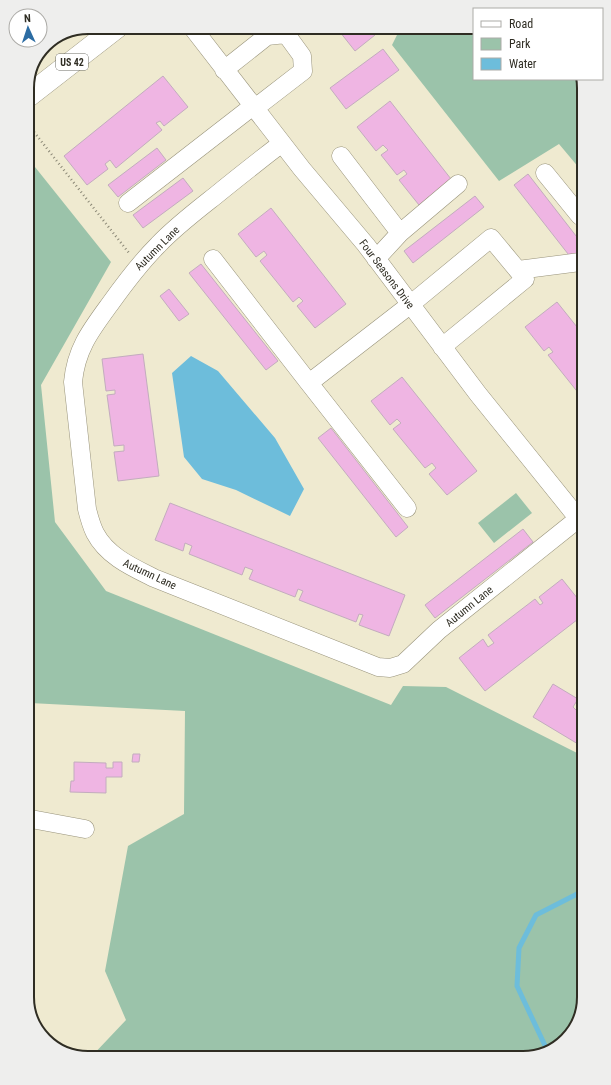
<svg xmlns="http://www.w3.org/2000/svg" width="611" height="1085" viewBox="0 0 611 1085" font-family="'Roboto Condensed',sans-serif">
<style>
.green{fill:#9bc3aa}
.water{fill:#6dbddb}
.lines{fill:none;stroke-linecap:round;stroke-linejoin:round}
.stream{stroke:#6dbddb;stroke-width:5}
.building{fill:#efb5e3;stroke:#c3acbe}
.minor-casing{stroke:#98937b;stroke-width:19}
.major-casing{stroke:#98937b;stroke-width:23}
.path{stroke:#8b8876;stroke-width:2.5;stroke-dasharray:1 3;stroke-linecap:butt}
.minor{stroke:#fff;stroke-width:18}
.major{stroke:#fff;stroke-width:22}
.labels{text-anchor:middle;stroke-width:3;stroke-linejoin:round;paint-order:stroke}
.shield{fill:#fff;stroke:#6d6c65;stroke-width:1}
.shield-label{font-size:10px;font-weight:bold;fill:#2f2d23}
.street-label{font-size:11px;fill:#2f2d23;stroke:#fff}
.rim{fill:none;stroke:#2f2d23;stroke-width:2}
</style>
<rect width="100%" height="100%" fill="#efead0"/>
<path class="green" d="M401,27H474V79H579L580,169L559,144L499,181L392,45Z
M27,157L111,262L41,385L55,522L106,591L391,705L403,686L446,687L583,756L584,1000L574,1031L546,1053L90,1058L126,1020L105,971L128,846L184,814L185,711L30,703Z
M516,493L532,513L494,543L478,523Z"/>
<path class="water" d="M191,356L218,371L275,438L304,489L290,516L236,490L202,479L184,457L172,373Z"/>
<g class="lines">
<path class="stream" d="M548,1052L517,986L519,948L536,915L583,891"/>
</g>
<path class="building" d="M336,27H369L375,35L355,51Z
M383,49L399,70L346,109L330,88Z
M163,76L188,107L164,126L160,121L156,123L162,130L116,168L110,160L105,164L108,169L87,185L64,156Z
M390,101L451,179L419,205L399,180L407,174L404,170L397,175L381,155L388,150L383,145L376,151L357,127Z
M157,148L166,160L118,197L108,185Z
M528,174L580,241V252L572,259L514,185Z
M183,178L193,191L143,228L133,215Z
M475,196L484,207L413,263L404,251Z
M271,208L346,304L315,328L297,306L303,301L299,297L293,302L260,261L267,255L264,251L256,257L238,234Z
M201,264L278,361L266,370L189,273Z
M169,289L189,314L179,321L160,296Z
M557,302L581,332V394L580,395L548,355L553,352L549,347L544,351L525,327Z
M143,354L159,476L118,481L114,452L124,451V445L114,446L107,395L115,394V390L106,391L102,359Z
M402,377L477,471L447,495L429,474L436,468L432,463L425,468L393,429L401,423L397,419L390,425L371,401Z
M331,428L408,527L396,537L318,438Z
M170,503L405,595L389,636L359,625L363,615L359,614L356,622L299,600L303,591L298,589L295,597L249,579L253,570L245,567L242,575L189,554L192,546L185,543L183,551L155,540Z
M523,529L533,542L435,618L425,605Z
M562,579L582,604V616L485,691L459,658L483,639L488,647L494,643L488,635L535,599L540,605L543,603L539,597Z
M553,684L578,699L573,707L578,712L582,704L583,747L533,717Z
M133,754H140L139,762H132Z
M74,762L106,763V768H113V762H122V777H106V793L70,792L71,781H74Z"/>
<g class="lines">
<defs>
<path id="minor" d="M192,27L302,169L366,245L478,394L582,523
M224,70L267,36L286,34L302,56L303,71L255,108
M282,143C260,160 237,178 215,196C196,211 175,227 158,245C140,263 125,283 110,304C91,330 76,349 73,382L87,509C89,517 91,525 95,533C107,556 132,567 154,578L378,667L390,668L403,664L439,630L578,519
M341,156L400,233
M545,173L580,216
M128,203L253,106
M213,259L309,383L411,304L491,238L525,279L442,347
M376,259L400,233L458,184
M518,270L580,262
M309,383L407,508
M31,819L85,829"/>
<path id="major" d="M27,97L117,27"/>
</defs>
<use href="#minor" class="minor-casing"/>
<use href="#major" class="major-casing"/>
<path class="path" d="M34,132L129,253"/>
<use href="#minor" class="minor"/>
<use href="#major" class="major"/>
</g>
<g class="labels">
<rect class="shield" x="56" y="54" width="32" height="16" rx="3"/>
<g class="shield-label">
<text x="72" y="66">US 42</text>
</g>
<g class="street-label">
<text transform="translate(157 248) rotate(-45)" y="4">Autumn Lane</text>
<text transform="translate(387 274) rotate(53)" y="4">Four Seasons Drive</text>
<text transform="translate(150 574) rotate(25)" y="4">Autumn Lane</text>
<text transform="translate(469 606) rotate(-39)" y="4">Autumn Lane</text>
</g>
</g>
<path d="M0 0H611V1085H0ZM88 34H523A54 54 0 0 1 577 88V997A54 54 0 0 1 523 1051H88A54 54 0 0 1 34 997V88A54 54 0 0 1 88 34Z" fill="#eeeeed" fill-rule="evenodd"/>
<path class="rim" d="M88 34H523A54 54 0 0 1 577 88V997A54 54 0 0 1 523 1051H88A54 54 0 0 1 34 997V88A54 54 0 0 1 88 34Z"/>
<rect x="473" y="8" width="130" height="72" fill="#ffffff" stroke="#acaba7"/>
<rect x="481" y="21" width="20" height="6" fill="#ffffff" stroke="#acaba7"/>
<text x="509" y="28" font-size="12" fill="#2f2d23">Road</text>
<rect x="481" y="38" width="20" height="12" fill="#9bc3aa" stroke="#acaba7"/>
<text x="509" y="48" font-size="12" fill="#2f2d23">Park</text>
<rect x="481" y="58" width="20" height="12" fill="#6dbddb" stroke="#acaba7"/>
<text x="509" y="68" font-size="12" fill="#2f2d23">Water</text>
<g transform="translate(28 28) rotate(357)"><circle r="19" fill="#ffffff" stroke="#acaba7"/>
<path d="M0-3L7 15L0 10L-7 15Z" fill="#2c6ca3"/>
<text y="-6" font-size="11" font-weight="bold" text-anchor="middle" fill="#2f2d23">N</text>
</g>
</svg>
